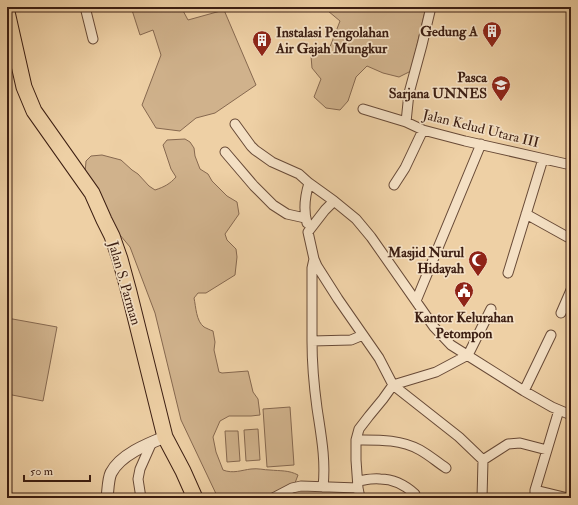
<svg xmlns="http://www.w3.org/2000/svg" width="578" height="505" viewBox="0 0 578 505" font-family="'IM FELL Double Pica',serif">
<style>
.green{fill:#d0b28c;stroke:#86684f}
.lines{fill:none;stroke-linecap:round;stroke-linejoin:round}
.minor-casing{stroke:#684a37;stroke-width:11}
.tertiary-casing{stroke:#684a37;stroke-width:13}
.trunk-casing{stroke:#3c1e12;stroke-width:17}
.minor{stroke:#f4e0c4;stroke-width:9}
.tertiary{stroke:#f4e0c4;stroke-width:11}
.trunk{stroke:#eed0a5;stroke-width:15}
.labels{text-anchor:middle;stroke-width:3.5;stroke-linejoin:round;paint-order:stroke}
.poi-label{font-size:14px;font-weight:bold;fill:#3c1e12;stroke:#f4e0c4;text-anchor:end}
.street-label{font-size:14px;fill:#3c1e12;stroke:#f4e0c4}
</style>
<rect width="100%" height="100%" fill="#eed0a5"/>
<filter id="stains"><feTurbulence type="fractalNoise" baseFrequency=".005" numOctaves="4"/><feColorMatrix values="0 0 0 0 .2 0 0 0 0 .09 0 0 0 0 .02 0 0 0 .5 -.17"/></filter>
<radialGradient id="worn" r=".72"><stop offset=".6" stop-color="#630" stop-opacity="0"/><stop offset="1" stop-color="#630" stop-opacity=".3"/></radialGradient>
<path class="green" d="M131,7H181L188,20L224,10L256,85L215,113L196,118L180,131L156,128L142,105L161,55L153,30L140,35Z
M327,7H426L411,71L399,77L383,73L367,66L356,77L348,101L340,110L326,108L314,97L321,79L312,68L311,56L318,51L328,52L340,21L328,11Z
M185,139L190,142L194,148L195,156L200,169L208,174L212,181L227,196L237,202L239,214L225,234L227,240L236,249L237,257L235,275L206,293H198L194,298C196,307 196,321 204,327C206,328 210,330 213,331L215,342L214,350L219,372L222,373L248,371L253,392L258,399L260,415L251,416H229L220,421L213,437L216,452L223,470C233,474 242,470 251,469C258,468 264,470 270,470C280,471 289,470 298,475L295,483L271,497L254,495L242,498H218L181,420L155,313L130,247L110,223L85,173L86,161L91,156L102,155L121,160L132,170L138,174L149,186L155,190C164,187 170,184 176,177L171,169L163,145L167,140Z
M7,318L57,327L43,401L7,394Z
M290,407L294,465L267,467L263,409Z
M258,429L260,460L246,461L244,430Z
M225,431H238L240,461L227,462Z"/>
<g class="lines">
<defs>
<path id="minor" d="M85,7L93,39
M363,109L406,122L423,130L465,141L571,165
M406,122L409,93L422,45L431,7
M235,124L251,146L255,150L272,162L299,174L309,183L334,201L356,219L371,237L434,327L451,345L524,391L552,407L571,415
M225,152L254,186L273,205L287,214L305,218
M394,185L405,168L423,130
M334,201L325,210L308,232L314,259L317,266L338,299L379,358L393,385L459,437L483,460L508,444L520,443L547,450
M526,214L571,239
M307,223C303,209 305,196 309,183
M508,273L543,159
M416,301L481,144
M561,313L571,290
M312,341V268L314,259
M468,355L491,309
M524,391L551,335
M356,440C378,440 400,439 420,450C429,455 437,462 446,468
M358,481C365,480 373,478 380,479C393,479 405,485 415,494
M323,487C326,460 321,435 317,408C314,386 312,363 312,341L351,340L363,335
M535,490L568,498
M141,498L138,479L140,469L152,442
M273,498L292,488L301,486L358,488
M360,498L358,488L356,460V440L359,429L369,416L383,399L393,385L436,372L468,355
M482,498L483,460
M535,498V490L559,410"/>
<path id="tertiary" d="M107,498C108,491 108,479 111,473C120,455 147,444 165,437"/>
<path id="trunk" d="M7,12L24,87L34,111L92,193L104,220L112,236L120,259L129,292L165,437L183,471L195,498"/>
</defs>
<use href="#minor" class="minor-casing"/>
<use href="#tertiary" class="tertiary-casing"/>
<use href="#trunk" class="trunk-casing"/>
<use href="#minor" class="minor"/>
<use href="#tertiary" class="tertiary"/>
<use href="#trunk" class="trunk"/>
</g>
<defs>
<symbol id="building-pin" viewBox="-11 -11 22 30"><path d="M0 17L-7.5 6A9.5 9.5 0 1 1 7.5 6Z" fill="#8f2418" stroke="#f4e0c4"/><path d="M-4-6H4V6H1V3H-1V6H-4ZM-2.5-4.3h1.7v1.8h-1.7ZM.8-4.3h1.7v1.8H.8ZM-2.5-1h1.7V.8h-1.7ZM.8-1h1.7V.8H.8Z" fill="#fff"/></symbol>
<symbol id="university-pin" viewBox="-11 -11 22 30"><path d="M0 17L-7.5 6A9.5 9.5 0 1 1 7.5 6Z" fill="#8f2418" stroke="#f4e0c4"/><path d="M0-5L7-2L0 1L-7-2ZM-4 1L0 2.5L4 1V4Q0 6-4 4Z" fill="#fff"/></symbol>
<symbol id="mosque-pin" viewBox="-11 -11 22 30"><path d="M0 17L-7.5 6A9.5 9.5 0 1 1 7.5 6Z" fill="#8f2418" stroke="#f4e0c4"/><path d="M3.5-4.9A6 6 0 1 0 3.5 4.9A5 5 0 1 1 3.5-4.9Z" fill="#fff"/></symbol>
<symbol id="civic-pin" viewBox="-11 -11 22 30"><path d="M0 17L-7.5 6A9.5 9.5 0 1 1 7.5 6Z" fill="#8f2418" stroke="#f4e0c4"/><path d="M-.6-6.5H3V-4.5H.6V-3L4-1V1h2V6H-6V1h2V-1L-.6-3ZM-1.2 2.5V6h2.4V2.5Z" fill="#fff"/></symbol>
</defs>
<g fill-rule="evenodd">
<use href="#building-pin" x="481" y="20" width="22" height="30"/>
<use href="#building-pin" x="251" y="29" width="22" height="30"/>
<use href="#university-pin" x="490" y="74" width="22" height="30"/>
<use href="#mosque-pin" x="467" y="249" width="22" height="30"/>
<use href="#civic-pin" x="453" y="280" width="22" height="30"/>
</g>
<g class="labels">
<g class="poi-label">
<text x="478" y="36">Gedung A</text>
<text x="276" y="37" text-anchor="start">Instalasi Pengolahan<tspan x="276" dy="16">Air Gajah Mungkur</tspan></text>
<text x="487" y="82">Pasca<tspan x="487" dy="16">Sarjana UNNES</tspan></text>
<text x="464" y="257">Masjid Nurul<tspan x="464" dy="16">Hidayah</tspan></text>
<text x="464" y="322" text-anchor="middle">Kantor Kelurahan<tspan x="464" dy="16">Petompon</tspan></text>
</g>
<g class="street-label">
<text transform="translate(481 128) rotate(14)" y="5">Jalan Kelud Utara III</text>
<text transform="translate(125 283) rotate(74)" y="5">Jalan S. Parman</text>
</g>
</g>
<rect width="578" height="505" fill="none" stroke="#eed0a5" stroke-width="24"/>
<rect x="8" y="8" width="562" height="489" fill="none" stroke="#3c1e12" stroke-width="2"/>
<rect x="12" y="12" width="554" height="481" fill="none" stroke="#3c1e12"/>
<path d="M24 475v6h66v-6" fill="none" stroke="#3c1e12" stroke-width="2"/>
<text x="30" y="475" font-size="12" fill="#3c1e12" stroke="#f4e0c4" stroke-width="3" paint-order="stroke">50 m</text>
<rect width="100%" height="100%" filter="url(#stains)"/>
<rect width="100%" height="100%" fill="url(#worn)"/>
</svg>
